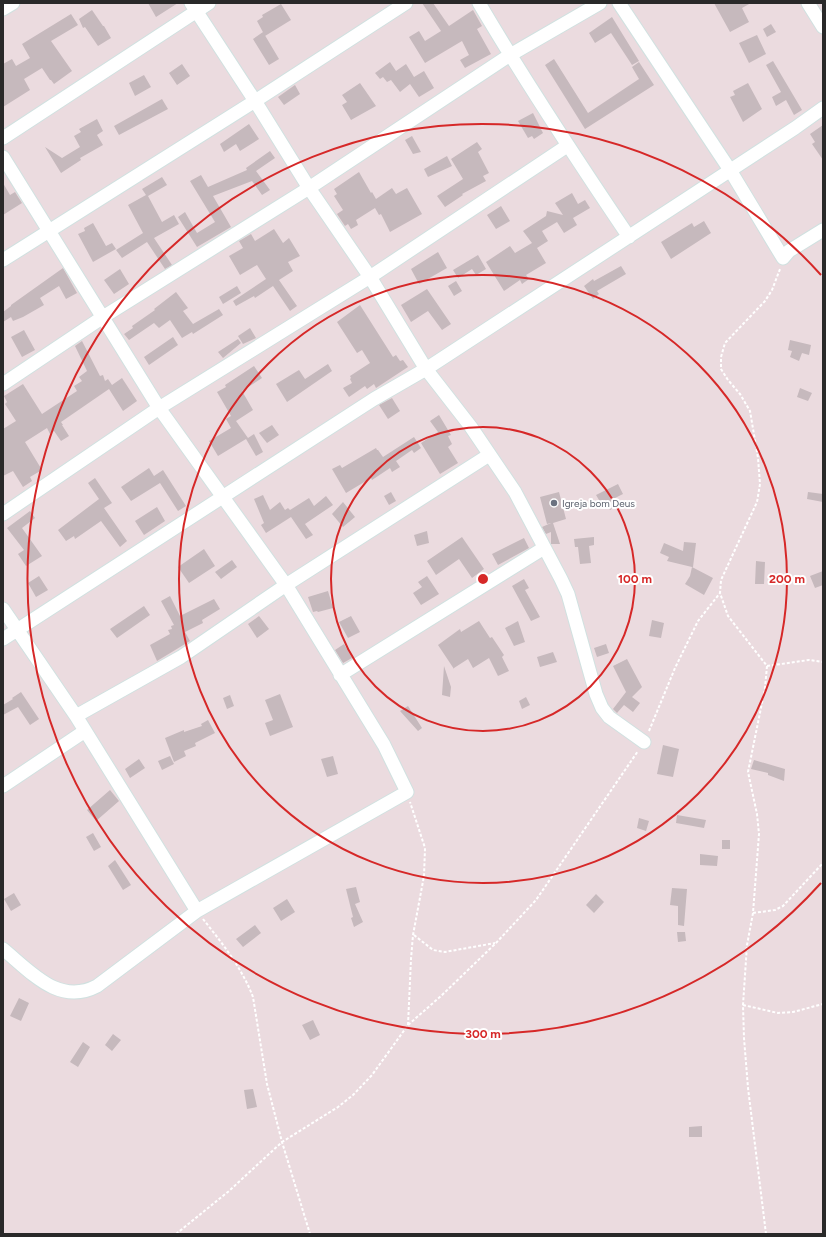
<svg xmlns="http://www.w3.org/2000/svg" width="826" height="1237" viewBox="0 0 826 1237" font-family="Figtree,sans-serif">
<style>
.building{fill:#c6b9bd}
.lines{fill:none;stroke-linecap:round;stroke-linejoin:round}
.minor-casing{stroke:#d0e1e0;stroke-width:15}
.path{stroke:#fff;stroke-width:2;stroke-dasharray:3 2;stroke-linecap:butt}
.minor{stroke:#fff;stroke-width:13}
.ring{fill:none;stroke:#d62828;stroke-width:2}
.worship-dot{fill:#6b7280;stroke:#fff;stroke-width:1.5}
.labels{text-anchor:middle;stroke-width:4;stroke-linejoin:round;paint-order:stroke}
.worship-label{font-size:10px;fill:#5b616d;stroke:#fff;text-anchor:start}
.centre{fill:#d62828;stroke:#fff;stroke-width:2}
.ring-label{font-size:12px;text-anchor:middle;font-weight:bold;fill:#d62828;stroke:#fff;stroke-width:4;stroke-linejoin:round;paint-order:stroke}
</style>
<rect width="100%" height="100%" fill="#ebdbdf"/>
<path class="building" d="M148,3H178L156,17Z
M422,3H433L449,26L473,10L482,26L477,29L491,54L465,68L460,60L469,55L462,41L425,63L409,37L419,31L425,41L441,31Z
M714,3H751L742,8L749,22L730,32Z
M281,4L291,20L265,36L257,21L263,17L262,15Z
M92,10L103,26H104L111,38L98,46L85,27L83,28L79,19Z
M71,14L78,25L51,41L72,71L54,84L51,80H50L42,68L24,79L30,90L3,107V64L12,59L16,66L30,58L22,44Z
M612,17L639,61L632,65L611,33L595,43L589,33Z
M771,24L776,32L767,37L763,29Z
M263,32L279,59L269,65L253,39Z
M757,35L766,54L749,63L739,43Z
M554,59L588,113L639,79L632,67L639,62L654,85L585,129L545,65Z
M773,61L802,110L794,115L786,100L776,106L772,97L781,92L766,65Z
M390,62L396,71L406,64L414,77L424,71L434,88L419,97L410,84L400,92L391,80L387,82L383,77L380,79L375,73Z
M182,64L190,76L177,85L169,73Z
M144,75L151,87L135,96L129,83Z
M360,83L376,106L351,120L342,105L347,102L342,95Z
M748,83L762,109L743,122L730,97L735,95L733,91Z
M295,85L300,94L284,105L278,97Z
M162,99L168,109L119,135L114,126Z
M533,113L543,133L534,139L532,136L528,138L518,121Z
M97,119L103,131L97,135L103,145L80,158L81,160L61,173L45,147L62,158L80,147L74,136L81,132L79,129Z
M249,124L259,139L240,151L236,144L224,152L220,144Z
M823,125V160L812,144L815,142L810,134Z
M412,136L421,152L413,154L405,140Z
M477,142L482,149L478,152L489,173L483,176L486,181L462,194L463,195L445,207L437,196L463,179L451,159Z
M270,151L275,158L256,171L270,190L262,195L252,181L213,196L231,227L197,247L178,217L185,212L197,233L215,222L190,181L201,175L208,187L247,170L246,168Z
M447,156L452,166L428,177L424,169Z
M359,172L371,193L372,192L376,199L392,188L396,194L407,188L422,214L390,232L381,214L379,215L375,208L356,220L358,225L351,229L348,224L345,226L337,214L343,210L334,196L337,194L334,189Z
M162,177L167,185L148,196L162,222L174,215L179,224L154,238L172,265L165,269L147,242L122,258L116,250L143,233L128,205L146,195L142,189Z
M3,183L10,195L15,192L22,203L3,215Z
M572,193L578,204L585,200L590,208L573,218L577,225L564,233L557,222L542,231L548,241L537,248L546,263L526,275L529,279L522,284L520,280L504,291L486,262L510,246L515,253L532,243L523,231L546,216L547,211L563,215L555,203Z
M501,206L510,221L496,229L487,215Z
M704,221L711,233L671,259L661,242L692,223L694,227Z
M93,223L106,246L112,243L116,249L93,262L78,234L85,231L84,228Z
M274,229L283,243L289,238L300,256L288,262L293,271L279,280L297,306L290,311L273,286L255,298L254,296L236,306L233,301L266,279L257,265L240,275L229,256L243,248L239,241L251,234L255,241Z
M438,252L447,268L419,284L411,269Z
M478,255L486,269L476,275L472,269L458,278L453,270Z
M621,266L626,274L597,291L599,294L593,299L584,286L593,279L594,281Z
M63,268L77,293L66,299L59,286L40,298L44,305L23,317L13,321L11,317L3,322V312L11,306V305Z
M120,269L129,284L114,294L104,280Z
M456,281L462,291L454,296L448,286Z
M237,286L241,293L223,304L219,297Z
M427,289L451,324L442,330L428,311L411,322L401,305Z
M176,292L188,308L183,311L193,324L219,309L223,315L193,334L192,332L182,338L170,320L159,328L154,323L129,340L124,334L133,328L132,326L155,310L154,309Z
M360,305L393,357L396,355L400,361L403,360L408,367L376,388L374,384L367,389L365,386L349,397L343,388L352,383L350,379L351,378L350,376L370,363L362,350L357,353L337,322Z
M250,328L256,338L243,344L238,336Z
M24,330L35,350L22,357L11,337Z
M173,337L178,345L149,365L144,357Z
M238,339L241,343L223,358L218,352Z
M790,340L811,345L809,355L802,353L799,361L790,357L792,351L788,350Z
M82,341L100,376L103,375L105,381L108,379L112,385L122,378L137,401L123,411L109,389L61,422L63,425H62L69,436L61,441L54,431L50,434L47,428L25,442L42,470L30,477L32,481L23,487L13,471L3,476V429L16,421L5,404L7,402L4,396L23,384L42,414L77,391L74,386L82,381L79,377L87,371L75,346Z
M328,364L332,371L287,402L276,384L299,370L305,379Z
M254,366L262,378L242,391L253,410L236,421L248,438L254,434L263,452L256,456L246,439L218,456L209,441L231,428L226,419L231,416L217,392L226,387L225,385Z
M800,388L812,393L808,401L797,397Z
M392,398L400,411L388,419L379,405Z
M439,415L451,435L448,436L452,444L448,447L458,463L440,474L421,443L438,432L430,421Z
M272,425L279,435L267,443L259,433Z
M414,437L421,448L414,453L412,450L396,461L400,467L392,472L390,468L372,480L371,478L346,493L332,469L340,465L342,468L376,448L377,450H378L383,457Z
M149,468L154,476L163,470L186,506L178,511L160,483L131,501L121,487Z
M95,478L112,503L104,508L127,541L120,547L101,521L75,539L74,536L66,541L58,530L99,499L88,483Z
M618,484L623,494L615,498L619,505L610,510L606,503L602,505L596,495Z
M391,492L396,501L389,505L384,496Z
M559,492L566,519L553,523L560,544H551V532L546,534L542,527L551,523L547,524L540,497Z
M808,492L823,494V502L807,499Z
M263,495L270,510L280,502L285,510L288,508L290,510L309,498L314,506L326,496L333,505L305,524L313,535L306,539L291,517L266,533L261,525L264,523L254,499Z
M343,502L355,517L343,527L332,514Z
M157,507L165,521L144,535L135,521Z
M30,511L35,518L22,528L42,556L26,566L18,554L24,550L7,528Z
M427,531L429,543L417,546L414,535Z
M462,537L484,569L472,578L459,559L436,575L427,561Z
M594,537V545L589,546L591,563L580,564L578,547H575L574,539Z
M524,538L529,548L498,565L492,554Z
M684,542L696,543L693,567H692L713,578L704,595L685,584L690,576L692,567L667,561L669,557L660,553L664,543L683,551Z
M204,549L215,566L189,583L178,567Z
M232,560L237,567L221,579L215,572Z
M756,561L765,562L764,584H755Z
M823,571V585L815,588L810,576Z
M39,576L48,590L36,597L28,583Z
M427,576L439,594L421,605L413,593L422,587L418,582Z
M524,579L529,588L525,590L540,617L531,621L512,586Z
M328,591L333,608L318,612L317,611L313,612L308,597Z
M170,596L180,616L214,599L220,609L202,620L203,623L185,632L190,641L157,661L150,645L170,634L168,630L172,629L171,626L174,625L161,601Z
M144,606L150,615L117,638L110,629Z
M259,616L269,629L257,638L248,624Z
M351,616L360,632L348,638L339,622Z
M652,620L664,623L661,638L649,636Z
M479,621L490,638L492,637L504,655L502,657L509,671L498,676L489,658L473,668L468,659L454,668V669L438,645L460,629L461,632Z
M518,621L525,642L514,646L505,628Z
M344,644L352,658L343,663L335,650Z
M606,644L609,653L597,657L594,648Z
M553,652L557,662L540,667L537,657Z
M627,659L642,687L632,697L640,703L633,712L624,705L617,713L613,709L626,692L613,666Z
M444,666L451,687L450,697L442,695Z
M21,692L39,719L30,725L18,707L3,715V705L13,699L12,698Z
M280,694L293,727L270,736L265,723L273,720L265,700Z
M230,695L234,706L227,709L223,698Z
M526,697L530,705L522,709L519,701Z
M408,706L422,728L418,731L400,711Z
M208,720L215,733L195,743L196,746L184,751L186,756L174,762L165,738L184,730V732L202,726L201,724Z
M663,745L679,749L673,777L657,774Z
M170,756L174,764L162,770L158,761Z
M333,756L338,774L327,777L321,759Z
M139,759L145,768L130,778L125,769Z
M754,760L785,769L784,781L768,775V773L751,769Z
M110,790L119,801L96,821L87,810Z
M677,815L706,820L704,828L676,823Z
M639,818L649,821L646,831L637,828Z
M93,833L101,847L94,851L86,837Z
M722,840H730V849H722Z
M700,854L718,856L717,866L700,865Z
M115,860L131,885L123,890L108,866Z
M356,887L360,902L355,904L363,922L354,927L351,918L353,917L346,889Z
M672,888L687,889L684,926L678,925V906L670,905Z
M14,893L21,905L11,911L4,899Z
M596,894L604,902L594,913L586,905Z
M287,899L295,912L281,921L273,908Z
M255,925L261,933L243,947L236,939Z
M677,932H685L686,941L678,942Z
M19,998L29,1003L21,1021L10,1016Z
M313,1020L320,1035L310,1040L302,1025Z
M113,1034L121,1040L112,1051L105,1045Z
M83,1042L90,1047L78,1067L70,1062Z
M253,1089L257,1107L247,1109L244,1090Z
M702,1126V1137H689V1127Z"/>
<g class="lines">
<defs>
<path id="minor" d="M191,3L255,101L309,188L370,277L426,369L471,427L515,492L561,579L568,594L596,694L602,708L609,717L644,742
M479,3C526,83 577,160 629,237
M619,3L730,170L783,258L789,251L823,230
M808,3L823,27
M3,9L13,3
M3,138L209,3
M3,157L159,408L286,585L384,745L407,792L197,911L97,986C59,1006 31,972 3,949
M3,260L255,101L406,3
M3,384L103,317L309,188L510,55L600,3
M3,514L159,408L370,277L567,146
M3,609L76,716L197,911
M3,639L374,399L426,369L795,128L823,108
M340,675L544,548
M76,716L181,657L286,585L489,455
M3,786L85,731"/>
</defs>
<use href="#minor" class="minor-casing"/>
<path class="path" d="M767,666L809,660L823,662
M649,731L675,668L698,621L720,593
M753,913L775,910L783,906L823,863
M203,919C222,943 242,968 253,997L267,1084L282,1142L310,1234
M414,935L433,950L445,952L495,943
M743,1005L778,1013L793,1012L823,1004
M408,1025L411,959L413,935L424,876L425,848L410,802
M176,1234L229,1191L282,1142L338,1107L353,1095L372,1075L408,1025L441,996L496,943L536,900L638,751
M766,1234L748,1088L744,1038L743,1005L747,945L753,913L759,834L757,814L748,772L765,688L767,666L728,616L720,593L721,580L757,502L760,484L758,458L750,411L740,394L728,380L721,369V357L725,343L765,301L772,290L780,269"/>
<use href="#minor" class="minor"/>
</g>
<g class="ring">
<circle cx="483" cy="579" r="152"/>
<circle cx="483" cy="579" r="304"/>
<path d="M821 883A455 455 0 1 1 821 275"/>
</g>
<circle class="worship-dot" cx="554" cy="503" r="4"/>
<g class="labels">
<g class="worship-label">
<text x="562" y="507">Igreja bom Deus</text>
</g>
</g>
<circle cx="483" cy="579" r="6" class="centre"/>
<g class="ring-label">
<text x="635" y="583">100 m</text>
<text x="787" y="583">200 m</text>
<text x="483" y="1038">300 m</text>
</g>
<rect width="826" height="1237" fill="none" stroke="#292929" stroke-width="8"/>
</svg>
